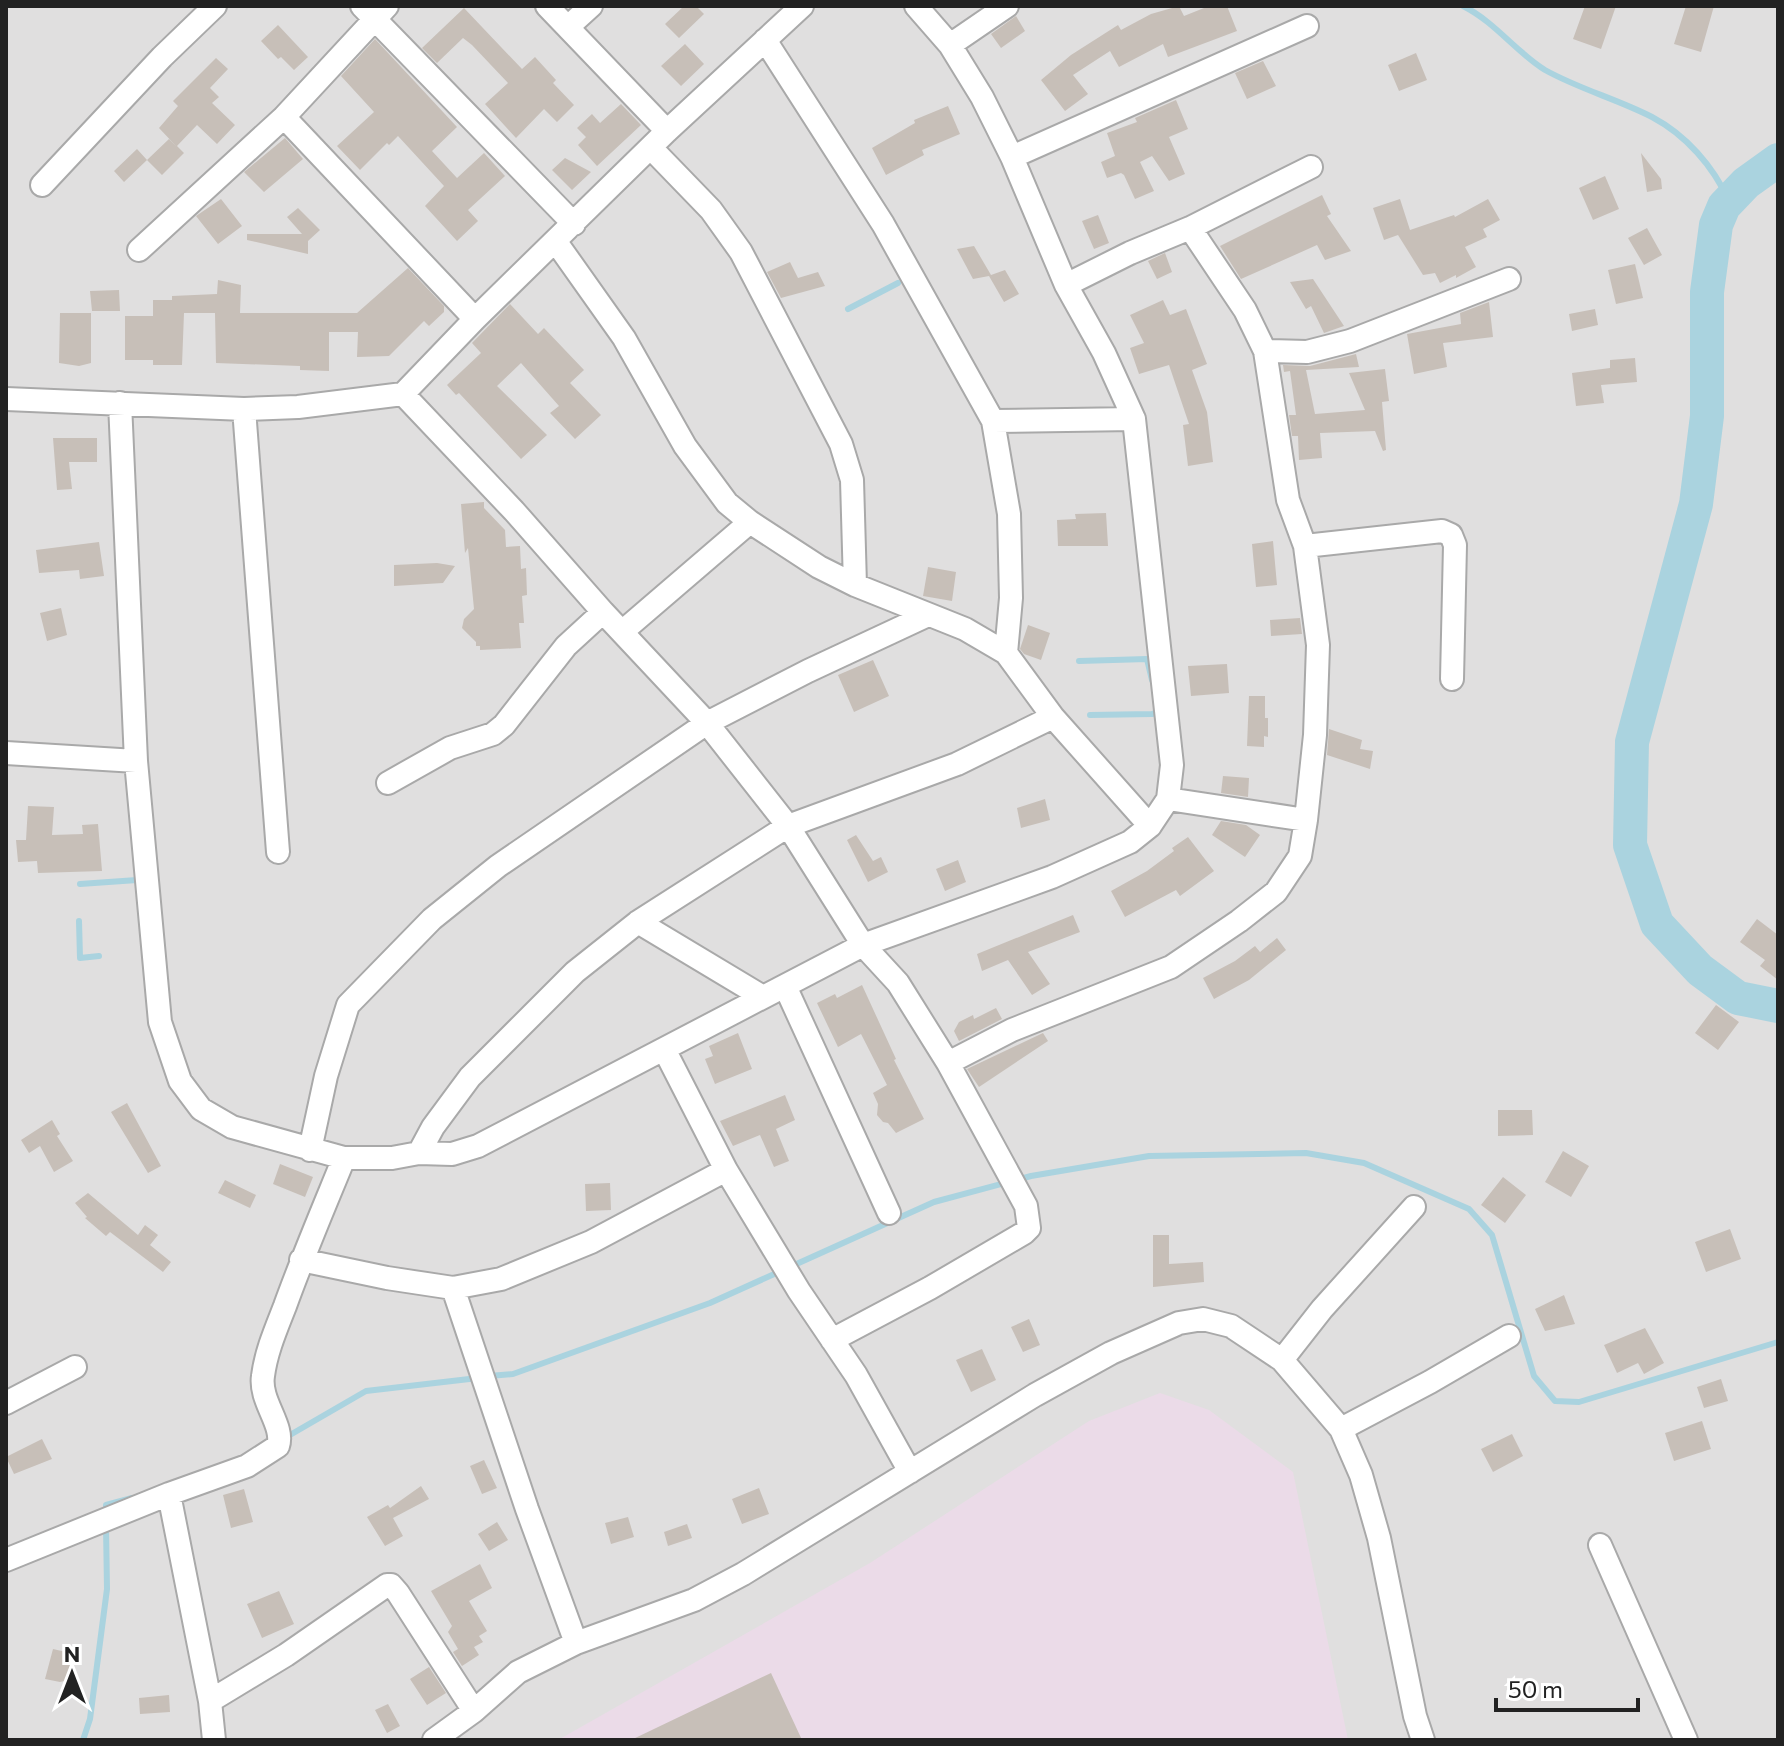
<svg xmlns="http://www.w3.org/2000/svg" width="1784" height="1746" viewBox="0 0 1784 1746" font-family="Commissioner,sans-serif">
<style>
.residential{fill:#e0dfdf}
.industrial{fill:#ebdbe8}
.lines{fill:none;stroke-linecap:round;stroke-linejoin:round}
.stream{stroke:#aad3df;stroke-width:6}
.river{stroke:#aad3df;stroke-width:34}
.building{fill:#c7bfb8}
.minor-casing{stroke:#a9a9a9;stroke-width:26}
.minor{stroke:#fff;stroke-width:22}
</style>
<rect width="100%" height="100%" fill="#f2efe9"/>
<path class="residential" d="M6,6H1778V1740H6Z"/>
<path class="industrial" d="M1160,1393L1209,1410L1293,1472L1348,1740H558L870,1563L1089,1421Z"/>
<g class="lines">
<path class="stream" d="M1463,6C1495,22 1516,52 1545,70C1579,89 1617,99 1652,117C1686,135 1713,166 1729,201
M848,309L898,283
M1079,661L1147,659L1152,680
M1090,715L1152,714L1157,713L1156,707
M80,884L137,880V873
M79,921L80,958L99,956
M489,1376L513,1374L710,1303L934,1202L1031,1176L1149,1156L1306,1153L1364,1163L1469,1209L1492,1235L1534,1376L1555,1401L1579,1402L1778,1342
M283,1439L366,1391L478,1378
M106,1515V1505L132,1498
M83,1740L90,1719L107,1589L106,1526"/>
<path class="river" d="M1778,160L1746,183L1724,206L1716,225L1707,292V416L1696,504L1632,742L1630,845L1657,924L1700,970L1738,998L1778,1006"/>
</g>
<path class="building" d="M684,6H696L704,14L679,38L665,24Z
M1179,6L1184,16L1209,6H1227L1237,31L1168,57L1163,44L1119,67L1110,51L1073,75L1088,94L1065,111L1041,80L1071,55L1118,25L1121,30L1151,14Z
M1585,6H1616L1601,49L1573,39Z
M1686,6H1714L1701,52L1674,44Z
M464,8L522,69L535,57L556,80L553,83L574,105L557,122L544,109L516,138L485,104L508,83L472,45L463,38L437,63L422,48Z
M1016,16L1025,31L1001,48L991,34Z
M278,25L308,57L294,70L281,57L278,59L261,41Z
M375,39L457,127L432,151L457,178L484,153L505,176L468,210L478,221L457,241L425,206L444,186L398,136L389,145L387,143L360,170L337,146L374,112L341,76Z
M685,44L704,64L681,86L661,66Z
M1416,53L1427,80L1399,91L1388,65Z
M216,58L228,69L210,88L219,97L212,103L235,125L217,144L197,125L177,146L184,153L162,175L147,160L169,139L176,146L159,128L178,106L173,101Z
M1263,61L1276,86L1247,99L1235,73Z
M1176,100L1188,129L1169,137L1185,174L1169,181L1152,156L1140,162L1154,191L1135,199L1124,175L1121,173L1107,178L1101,162L1115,156L1107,133L1137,122L1135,118Z
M621,104L641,125L597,166L578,145L586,137L577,128L592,114L600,123Z
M948,106L960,134L922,150L924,155L886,175L872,148L915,123L914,120Z
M285,138L303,159L264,192L244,172Z
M137,149L147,160L124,182L114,171Z
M1641,153L1661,179L1662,189L1647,192Z
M565,158L591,172L572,190L552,170Z
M1605,176L1619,209L1593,220L1579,188Z
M1322,195L1331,214L1327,216L1351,251L1325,260L1317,245L1241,279L1220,246Z
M221,199L242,226L218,244L196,216Z
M1400,199L1410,230L1454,215L1455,217L1488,199L1500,220L1483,229L1487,237L1465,247L1476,267L1456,278V275L1440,283L1435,273L1423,275L1398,235L1384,240L1373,208Z
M298,208L320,230L308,241V254L247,240V234H302L287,217Z
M1098,215L1109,243L1094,249L1082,221Z
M1647,228L1662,255L1644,265L1628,238Z
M974,246L991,275L1005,270L1019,294L1004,302L989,276L973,279L957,249Z
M1165,253L1172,272L1157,279L1148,261Z
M790,262L798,278L818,272L825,286L781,298L767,272Z
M1635,264L1643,298L1616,304L1608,270Z
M408,268L444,306V312L429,326L424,321L389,356L357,357L358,332H329V371L300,370V366L216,363L215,313H184L182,365H153V360H125V316H153V300H172V296L217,294L218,280L241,285L240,313H357Z
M1313,279L1344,326L1324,333L1311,306L1306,309L1290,282Z
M119,290L120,311H92L90,291Z
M1163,300L1170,315L1186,309L1207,364L1192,370L1207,412L1213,462L1188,466L1183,425L1189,424L1169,365L1139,374L1130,348L1144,343L1130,315Z
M1489,302L1493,337L1443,343L1447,367L1414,374L1407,334L1461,324L1460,313Z
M510,304L538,334L544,328L584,370L570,383L601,415L575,439L550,413L559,406L521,363L497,386L547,435L521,459L459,393L456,395L447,385L481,353L472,343Z
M1595,309L1598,325L1572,331L1569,314Z
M60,313H91V363L79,366L59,363Z
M1356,354L1359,367L1306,370L1315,414L1365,410L1349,373L1385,369L1389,401L1382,402L1386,450L1383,451L1375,431L1320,433L1322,458L1299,460L1298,436H1292L1289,415H1296L1290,371L1284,372L1283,365L1310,366Z
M1635,358L1637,382L1601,385L1604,403L1576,406L1572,373L1610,368V360Z
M53,438H97V462H69L72,489L57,490Z
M484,502V508L505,530L506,547L520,546L521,569L526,568L527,595L522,596L524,623H519L521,648L480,650V646H476V642L462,628L464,619L474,609L468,548L465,553L461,504Z
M1106,513L1108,546H1058L1057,520L1076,519L1075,514Z
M1273,541L1277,585L1256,587L1252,544Z
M99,542L104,576L80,579L79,570L39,573L36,550Z
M437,563L455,566L443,583L394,586V565Z
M928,567L956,572L952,601L923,596Z
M61,608L67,635L47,641L40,613Z
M1300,618L1302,634L1271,636L1270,620Z
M1028,625L1050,633L1041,660L1024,654L1020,649Z
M873,660L889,696L854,712L838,675Z
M1227,664L1229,693L1191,696L1188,666Z
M1249,696H1265V718H1268V737L1264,736V747L1247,746Z
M1329,729L1362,740L1360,749L1373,751L1370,769L1327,755Z
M1223,776L1249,778L1248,797L1221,793Z
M1045,799L1050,820L1021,828L1017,808Z
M28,806L54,807L52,835L83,834L82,825L98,824L102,871L38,873L37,861L18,862L16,840H26Z
M1221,821L1246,825L1260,835L1245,857L1212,835Z
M856,835L873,861L881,857L888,872L868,882L847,840Z
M1188,837L1214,871L1180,896L1176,890L1125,917L1111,891L1147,871L1174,851L1172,848Z
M958,860L966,882L945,891L936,869Z
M1073,915L1080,932L1028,952L1050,984L1032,995L1008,960L982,971L977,954Z
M1757,919L1778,935V980L1760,966L1765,960L1740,942Z
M1277,938L1286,950L1249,980L1214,999L1203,978L1235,961L1255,946L1260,952Z
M862,985L896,1059L894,1060L924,1119L896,1133L888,1123L883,1122L877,1115L878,1104L873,1093L887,1085L861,1034L838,1047L817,1003L835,994L837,998Z
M1716,1005L1739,1022L1718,1050L1695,1033Z
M996,1008L1002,1019L959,1041L954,1031L959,1022L973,1015L974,1019Z
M738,1033L752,1069L715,1084L705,1059L713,1056L709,1046Z
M1043,1033L1048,1041L979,1087L967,1069Z
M785,1095L795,1120L776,1129L789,1161L774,1167L760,1135L733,1146L720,1121Z
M127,1103L161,1166L148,1173L111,1112Z
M1498,1110H1532L1533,1135L1498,1136Z
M52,1120L60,1134L57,1136L73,1161L54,1172L40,1146L29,1153L21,1140Z
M1563,1151L1589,1166L1571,1197L1545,1182Z
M280,1164L313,1177L305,1197L273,1184Z
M1503,1177L1526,1195L1505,1223L1481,1205Z
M225,1180L256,1195L250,1208L218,1193Z
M610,1183L611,1210L586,1211L585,1184Z
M88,1193L138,1235L145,1225L158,1235L150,1245L171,1262L163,1272L110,1232L106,1236L85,1218L87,1217L75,1203Z
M1730,1229L1741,1259L1706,1272L1695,1242Z
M1153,1235H1169V1264L1203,1262L1204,1282L1153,1287Z
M1564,1295L1575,1324L1545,1331L1535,1309Z
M1029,1319L1040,1345L1023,1352L1011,1327Z
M1645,1328L1664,1363L1644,1374L1638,1363L1617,1373L1604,1345Z
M982,1349L996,1380L971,1392L956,1360Z
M1721,1379L1728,1401L1704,1408L1697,1387Z
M1702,1421L1711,1449L1674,1461L1665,1433Z
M1512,1434L1523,1456L1493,1472L1481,1449Z
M42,1439L52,1459L14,1474L6,1457Z
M484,1460L497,1488L482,1494L470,1466Z
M421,1486L429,1499L393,1518L403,1536L385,1546L367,1517L388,1505L390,1508Z
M759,1488L769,1514L742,1524L732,1499Z
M244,1489L253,1522L231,1528L223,1495Z
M628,1517L634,1537L611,1544L605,1523Z
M497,1522L508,1540L489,1551L478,1534Z
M687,1524L692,1538L668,1546L664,1532Z
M480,1564L492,1588L469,1601L487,1631L479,1636L483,1642L474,1647L479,1655L462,1666L453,1652L458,1649L448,1632L452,1626L431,1591Z
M279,1591L294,1624L262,1638L247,1604Z
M53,1649L66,1652L65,1657L74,1658L69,1680L60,1682L45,1679Z
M429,1667L446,1693L427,1705L410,1679Z
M771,1673L802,1740H631Z
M169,1695L170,1712L140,1714L139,1698Z
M388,1704L400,1726L387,1733L375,1710Z"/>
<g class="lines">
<defs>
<path id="minor" d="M362,6L574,224
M547,6L667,131
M568,27L591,6
M765,40L883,224L993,421L1009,514L1011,598L1006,653
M950,45L1007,6
M284,117L475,319
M651,148L711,210L741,252L841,444L852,480L855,585
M1012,157L1307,26
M42,185L162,57L215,6
M556,242L624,338L685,446L727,503L750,522L819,567L855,585L965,629L1006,653L1053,717L1150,826
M139,250L284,117L387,6
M1066,285L1130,253L1190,228L1311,167
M1265,351L1307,352L1350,341L1509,279
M403,394L514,511L603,612L707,723L788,826L863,945L898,983L948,1063L1026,1206L1029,1228L1024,1233L930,1288L832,1340
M6,399L244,409L298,407L403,394L475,319L667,131L802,6
M120,403L136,761L160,1022L180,1081L201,1109L232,1127L344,1158H392L419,1153L433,1127L470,1077L575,972L638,922L788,826L957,764L1053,717
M244,409L278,852
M993,421L1134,419
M1305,546L1442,531L1451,535L1455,545L1452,679
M623,631L750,522
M6,753L136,761
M388,783L450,748L493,734L504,725L566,646L603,612
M1168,799L1306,820
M638,922L763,997
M785,986L889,1213
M664,1049L726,1170L799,1291L856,1375L910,1472
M948,1063L1012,1030L1171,967L1239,921L1276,892L1300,856L1306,820L1315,735L1318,645L1305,546L1288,500L1265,351L1245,310L1190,228
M310,1150L326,1076L348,1005L432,919L498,866L707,723L808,671L928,615
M419,1153L452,1154L478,1146L863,945L1052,877L1130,842L1150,826L1168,799L1172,765L1134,419L1104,353L1066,285L1012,157L982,97L950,45L916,6
M301,1260L387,1278L453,1288L501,1279L591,1242L726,1170
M453,1288L527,1509L576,1643
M1282,1360L1322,1309L1414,1207
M6,1403L75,1367
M1341,1429L1430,1382L1509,1336
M169,1494L210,1701L214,1740
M1600,1545L1686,1740
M6,1560L169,1494L247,1466L278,1446C285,1426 259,1401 263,1376C266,1352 276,1329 285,1306C303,1256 324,1207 344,1158
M210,1701L286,1655L387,1585H391L398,1593L474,1711
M434,1740L474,1711L518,1672L576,1643L694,1600L743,1574L1035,1395L1111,1353L1179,1323L1203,1319L1231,1326L1282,1360L1341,1429L1361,1475L1379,1538L1415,1716L1423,1740"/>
</defs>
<use href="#minor" class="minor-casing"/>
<use href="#minor" class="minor"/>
</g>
<rect width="1784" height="1746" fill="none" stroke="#222222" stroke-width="16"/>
<g transform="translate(72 1674)" stroke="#ffffff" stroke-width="6" paint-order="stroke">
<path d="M0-6L14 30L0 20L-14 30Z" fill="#222222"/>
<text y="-12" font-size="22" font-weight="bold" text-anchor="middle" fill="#222222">N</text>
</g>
<path d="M1496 1698v12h142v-12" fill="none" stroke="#222222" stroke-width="4"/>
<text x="1508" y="1698" font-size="24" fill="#222222" stroke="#ffffff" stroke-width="6" paint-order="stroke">50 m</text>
</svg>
